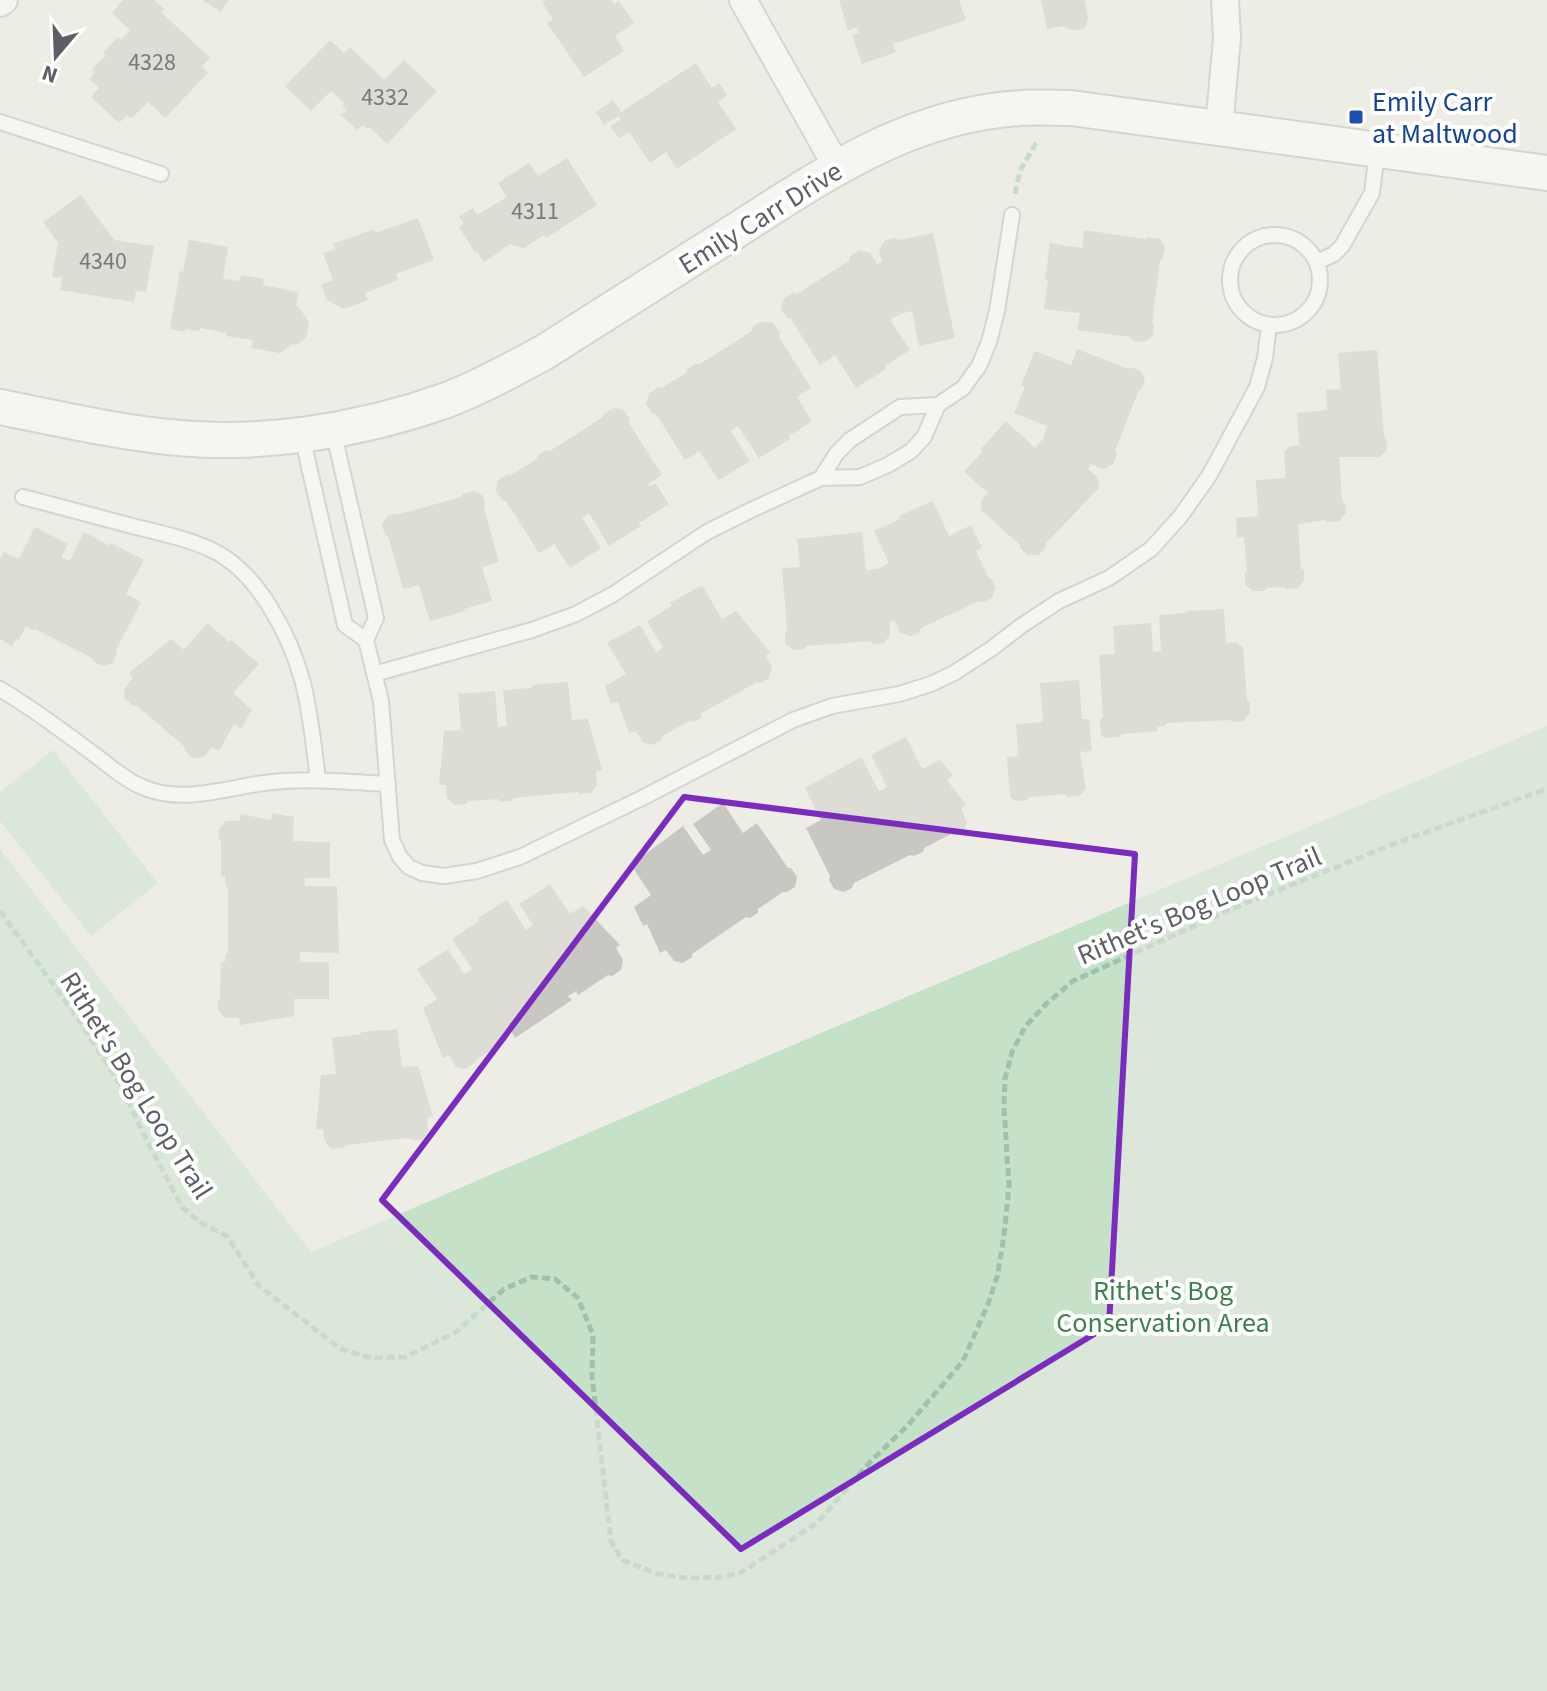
<svg xmlns="http://www.w3.org/2000/svg" width="1547" height="1691" viewBox="0 0 1547 1691" font-family="'Source Sans 3',sans-serif">
<style>
.green{fill:#c5e2c9}
.building{fill:#c9c7c2}
.lines{fill:none;stroke-linecap:round;stroke-linejoin:round}
.service-casing{stroke:#b7b9bd;stroke-width:18}
.minor-casing{stroke:#b7b9bd;stroke-width:30}
.tertiary-casing{stroke:#b7b9bd;stroke-width:38}
.path{stroke:#9ec2ae;stroke-width:5;stroke-dasharray:8 4;stroke-linecap:butt}
.service{stroke:#fff;stroke-width:14}
.minor{stroke:#fff;stroke-width:26}
.tertiary{stroke:#fff;stroke-width:34}
.marked{fill:none;stroke:#7b2cbf;stroke-width:6;stroke-linejoin:round}
.transit-dot{fill:#1a4fb4;stroke:#fff;stroke-width:3}
.labels{text-anchor:middle;stroke-width:8;stroke-linejoin:round;paint-order:stroke}
.number-label{font-size:24px;fill:#78797c}
.transit-label{font-size:28px;fill:#164399;stroke:#fff;text-anchor:start}
.street-label{font-size:28px;fill:#5d5f64;stroke:#fff}
.park-label{font-size:28px;fill:#40804c;stroke:#fff}
</style>
<rect width="100%" height="100%" fill="#edede5"/>
<path class="green" d="M1547,726V1691H0V849L311,1252L814,1036Z
M53,750L158,883L91,936L0,821V792Z"/>
<path class="building" d="M123,0H154L164,9L161,12L210,58L202,66L208,73L165,118L148,102L131,119L127,115L119,123L91,97L99,88L89,79L95,72L92,71L94,67L106,56L103,53L118,37L121,40L130,30L112,13Z
M202,0H228L221,12Z
M545,0H612L614,4L619,1L634,23L615,36L624,51L584,77L547,23L553,19L542,2Z
M839,0H959L966,20L893,44L896,52L862,64L852,35L859,33L857,27L848,31Z
M1041,0H1085L1088,17L1086,27L1078,31L1068,29L1064,26L1047,29Z
M330,40L344,53L350,47L384,80L404,60L437,91L387,144L369,127L367,129L363,125L357,130L341,115L347,110L342,106L345,104L331,91L311,111L285,86Z
M696,63L712,88L719,83L727,95L718,102L736,129L677,169L666,152L650,163L629,132L619,138L610,126L621,119L619,116L604,125L596,112L613,100L621,112Z
M567,158L597,205L546,238L544,235L524,248L509,244V245L484,262L477,251L475,252L459,227L464,224L459,216L473,208L477,215L507,197L498,183L529,163L538,176Z
M81,195L114,240L154,246L146,292L136,291L134,302L60,290L62,278L52,277L58,243L43,222Z
M418,218L434,260L396,274L398,280L365,293L368,300L344,309L327,300L321,285L333,280L323,253L335,249L333,244L374,229L375,233Z
M1084,230L1145,239L1148,237L1159,238L1165,247L1163,258L1160,260L1152,323L1154,325L1153,336L1144,342L1133,341L1130,337L1077,330L1080,313L1044,309L1048,280H1045L1050,243L1082,248Z
M933,233L955,338L919,346L912,311L900,314L890,320L910,350L885,366L886,369L856,388L835,355L820,365L791,319L787,318L781,309L784,299L793,293L797,294L850,260V256L860,250L870,253L877,264L882,262L879,250L885,240L895,238L899,240Z
M189,240L228,247L223,279L240,281L241,275L264,279L263,285L298,292L296,306H298L309,322L306,338L297,345L293,344L280,353L251,348L253,340L226,336L227,333L200,328V331L185,329V332L170,329L180,271L183,272Z
M763,321L773,323L780,332L779,337L811,388L797,397L812,421L789,436L790,439L759,458L738,426L731,431L750,461L719,480L699,451L685,460L656,414L652,413L646,404L649,394L658,387L662,388L686,373L687,369L696,364H700L752,331L753,326Z
M1077,349L1128,369L1131,367L1141,371L1145,381L1141,390L1138,392L1115,451L1117,454L1113,464L1103,469L1091,464L1088,469L1098,478L1099,488L1046,543V547L1039,555H1028L1020,548V545L981,510V501L988,493L964,472L983,451L981,449L1006,421L1035,448L1043,439L1047,426L1014,413L1025,387L1021,385L1035,351L1071,365Z
M1377,350L1384,436L1386,439L1387,449L1380,457H1339L1342,500L1345,503L1346,513L1339,521L1327,522L1325,520L1298,524L1301,568L1304,570V581L1298,588L1287,589L1284,587L1267,588L1264,591H1253L1245,585V573L1247,571L1244,537H1237L1236,518L1258,516L1256,480L1286,478L1284,452L1290,446L1299,445L1297,413L1327,410L1326,390L1341,389L1338,353Z
M614,408L624,410L630,420L629,423L662,475L648,484L650,486L655,483L669,504L639,523L641,526L609,546L589,513L582,517L601,548L570,568L554,544L539,553L506,501L502,500L496,491L498,480L508,474L511,475L537,459V456L546,450L550,451L603,417L604,414Z
M474,491L483,496L485,506L484,509L499,562L482,567L492,601L464,609L465,611L430,621L419,585L403,589L388,536L385,535L382,525L387,516L398,513L400,514L461,497L463,494Z
M933,501L949,536L971,525L982,548L976,551L988,577L991,579L996,587L992,598L982,603L979,601L921,628L920,632L911,636L900,633L895,621L890,622V635L884,643L873,644L870,641L807,646L804,649L794,650L785,643V633L787,629L782,568L800,567L797,539L862,532L866,570L878,569L889,563L874,531L900,519L899,516Z
M35,527L68,544L61,557L70,561L84,532L110,546L111,543L144,560L126,594L141,602L116,650L117,653L113,663L102,666L93,661L92,658L35,629L33,630L26,626L19,640L16,639L12,646L0,639V558L4,552L19,559Z
M702,585L722,619L736,611L770,652L766,656L772,667L769,678L761,683L757,682L702,713L701,718L693,722L689,721L662,736L661,740L652,745L642,742L636,731L629,733L618,702L611,704L605,686L626,674L607,643L640,625L656,652L663,648L647,621L672,606L670,603Z
M1224,609L1226,643L1237,642L1243,648L1247,700L1250,702V713L1243,721L1232,722L1230,720L1167,723L1165,726L1157,727L1158,731L1122,734L1119,737L1104,738L1101,735L1100,720L1103,717L1099,655L1115,654L1113,626L1151,623L1153,652L1161,651L1159,615L1185,613V611Z
M207,623L229,642L231,640L259,664L233,693L252,710L241,729L234,724L219,751L212,747L204,757L192,758L185,751L184,746L137,706H133L125,699L124,689L133,678L129,673L171,639L184,650Z
M1079,680L1082,719H1089L1092,751L1080,752L1086,789L1079,796L1068,797L1065,794L1029,797L1026,800L1015,801L1010,797L1007,757L1018,756L1016,724L1043,722L1040,683Z
M568,682L572,720L588,719L602,770L596,772L597,785L591,793L579,794L577,792L514,798L511,801L501,802L498,799L468,801L466,804L455,805L447,798L446,785H439L444,731L461,730L458,694L495,691L498,727L507,726L503,690L532,688V685Z
M906,737L922,769L940,760L953,775L947,780L966,805L961,809L967,822L964,831L956,835L951,834L924,848L923,852L914,856L910,855L854,883L852,888L844,892L834,889L829,880L830,876L806,828L821,820L805,788L861,757L879,791L887,787L871,755Z
M723,803L743,833L757,823L788,868H791L797,877L795,887L787,892H783L758,909V913L750,918L746,917L692,954V957L683,963L674,961L666,950L660,953L647,924L643,926L634,907L651,895L631,865L683,826L703,855L711,850L693,824Z
M272,813L294,817L293,841L330,842V878H305V886H337L339,953L300,952V962H329V999H294V1016L240,1025L239,1018H225L218,1010V1000L220,998L221,962H225V955L228,952V888L225,885V876L221,877V841L218,839L219,829L226,821H240L241,814L271,820Z
M550,884L570,914L583,906L620,945L616,948L623,960L621,970L612,976L608,975L578,995L576,991L568,996L572,1000L515,1038L512,1032L504,1037L507,1040L476,1060L475,1063L466,1069L456,1067L449,1055L443,1058L423,1008L437,999L417,969L448,949L464,974L472,969L452,939L479,921L478,918L507,900L526,930L533,925L519,904Z
M397,1029L402,1067L418,1066L433,1116L427,1118L428,1131L422,1140H412L408,1138L346,1145L343,1148L332,1149L325,1142L323,1130L316,1129L321,1075L336,1074L332,1038L361,1034V1032Z"/>
<g class="lines">
<defs>
<path id="service" d="M0,122L161,174
M1230 280a45 45 0 1 1 90 0a45 45 0 1 1-90 0Z
M1317,262L1334,254L1342,246L1372,193L1377,151
M333,430L376,618L366,640L381,701L392,840L400,857L409,867L422,873L444,876L477,871L520,857L642,798L793,720L832,706L899,694L931,684L954,673L991,649L1021,626L1059,601L1109,578L1151,549L1180,517L1209,476L1257,387L1265,358L1269,325
M302,436L345,625L366,640
M821,478L837,453L850,440L900,407L938,405
M23,497C60,507 98,517 136,527C161,533 188,539 212,550C258,572 290,635 303,683C311,715 314,748 318,780
M374,674L532,630L576,614L612,595L707,532L749,511L821,478L860,477L888,465L911,451L924,437L938,405L963,388L979,366L989,342L997,311L1012,215
M0,689C34,709 64,732 95,755C110,766 124,779 140,786C182,806 230,786 272,782C311,778 350,782 388,784"/>
<path id="minor" d="M743,0L837,167
M0,3L4,0
M1219,128L1227,38L1225,0"/>
<path id="tertiary" d="M0,407C55,418 112,431 168,437C259,447 359,431 444,401C479,388 511,370 543,353C605,314 667,275 729,235C822,176 908,114 1022,108C1039,107 1055,108 1071,108L1547,173"/>
</defs>
<use href="#service" class="service-casing"/>
<use href="#minor" class="minor-casing"/>
<use href="#tertiary" class="tertiary-casing"/>
<path class="path" d="M1015,194L1020,171L1037,141
M0,911L79,1020L122,1088L142,1131L182,1207L201,1223L227,1236L259,1286L341,1349L371,1358L405,1357L456,1332L504,1289L532,1277L555,1279L578,1298L593,1335L592,1376L611,1541L622,1560L658,1574L687,1578L724,1577L742,1572L817,1523L871,1461L908,1425L963,1361L988,1304L997,1277L1004,1236L1009,1186L1004,1107L1005,1079L1012,1052L1025,1027L1046,1004L1073,981L1232,909L1401,841L1547,789"/>
<use href="#service" class="service"/>
<use href="#minor" class="minor"/>
<use href="#tertiary" class="tertiary"/>
</g>
<path d="M0 0H1547V1691H0ZM684,797L1135,854L1109,1325L741,1549L382,1200Z" fill="#edede5" fill-opacity=".55" fill-rule="evenodd"/>
<path class="marked" d="M684,797L1135,854L1109,1325L741,1549L382,1200Z"/>
<rect class="transit-dot" x="1348" y="109" width="16" height="16" rx="4"/>
<g class="labels">
<g class="number-label">
<text x="152" y="70">4328</text>
<text x="385" y="105">4332</text>
<text x="535" y="219">4311</text>
<text x="103" y="269">4340</text>
</g>
<g class="transit-label">
<text x="1372" y="111">Emily Carr<tspan x="1372" dy="32">at Maltwood</tspan></text>
</g>
<g class="street-label">
<text transform="translate(760 217) rotate(-32)" y="10">Emily Carr Drive</text>
<text transform="translate(1199 905) rotate(-23)" y="10">Rithet's Bog Loop Trail</text>
<text transform="translate(137 1085) rotate(58)" y="10">Rithet's Bog Loop Trail</text>
</g>
<g class="park-label">
<text x="1163" y="1300">Rithet's Bog<tspan x="1163" dy="32">Conservation Area</tspan></text>
</g>
</g>
<g transform="translate(56 56) rotate(199)" stroke="#ffffff" stroke-width="6" paint-order="stroke">
<path d="M0-6L14 30L0 20L-14 30Z" fill="#5d5f64"/>
<text y="-12" font-size="22" font-weight="bold" text-anchor="middle" fill="#5d5f64">N</text>
</g>
</svg>
